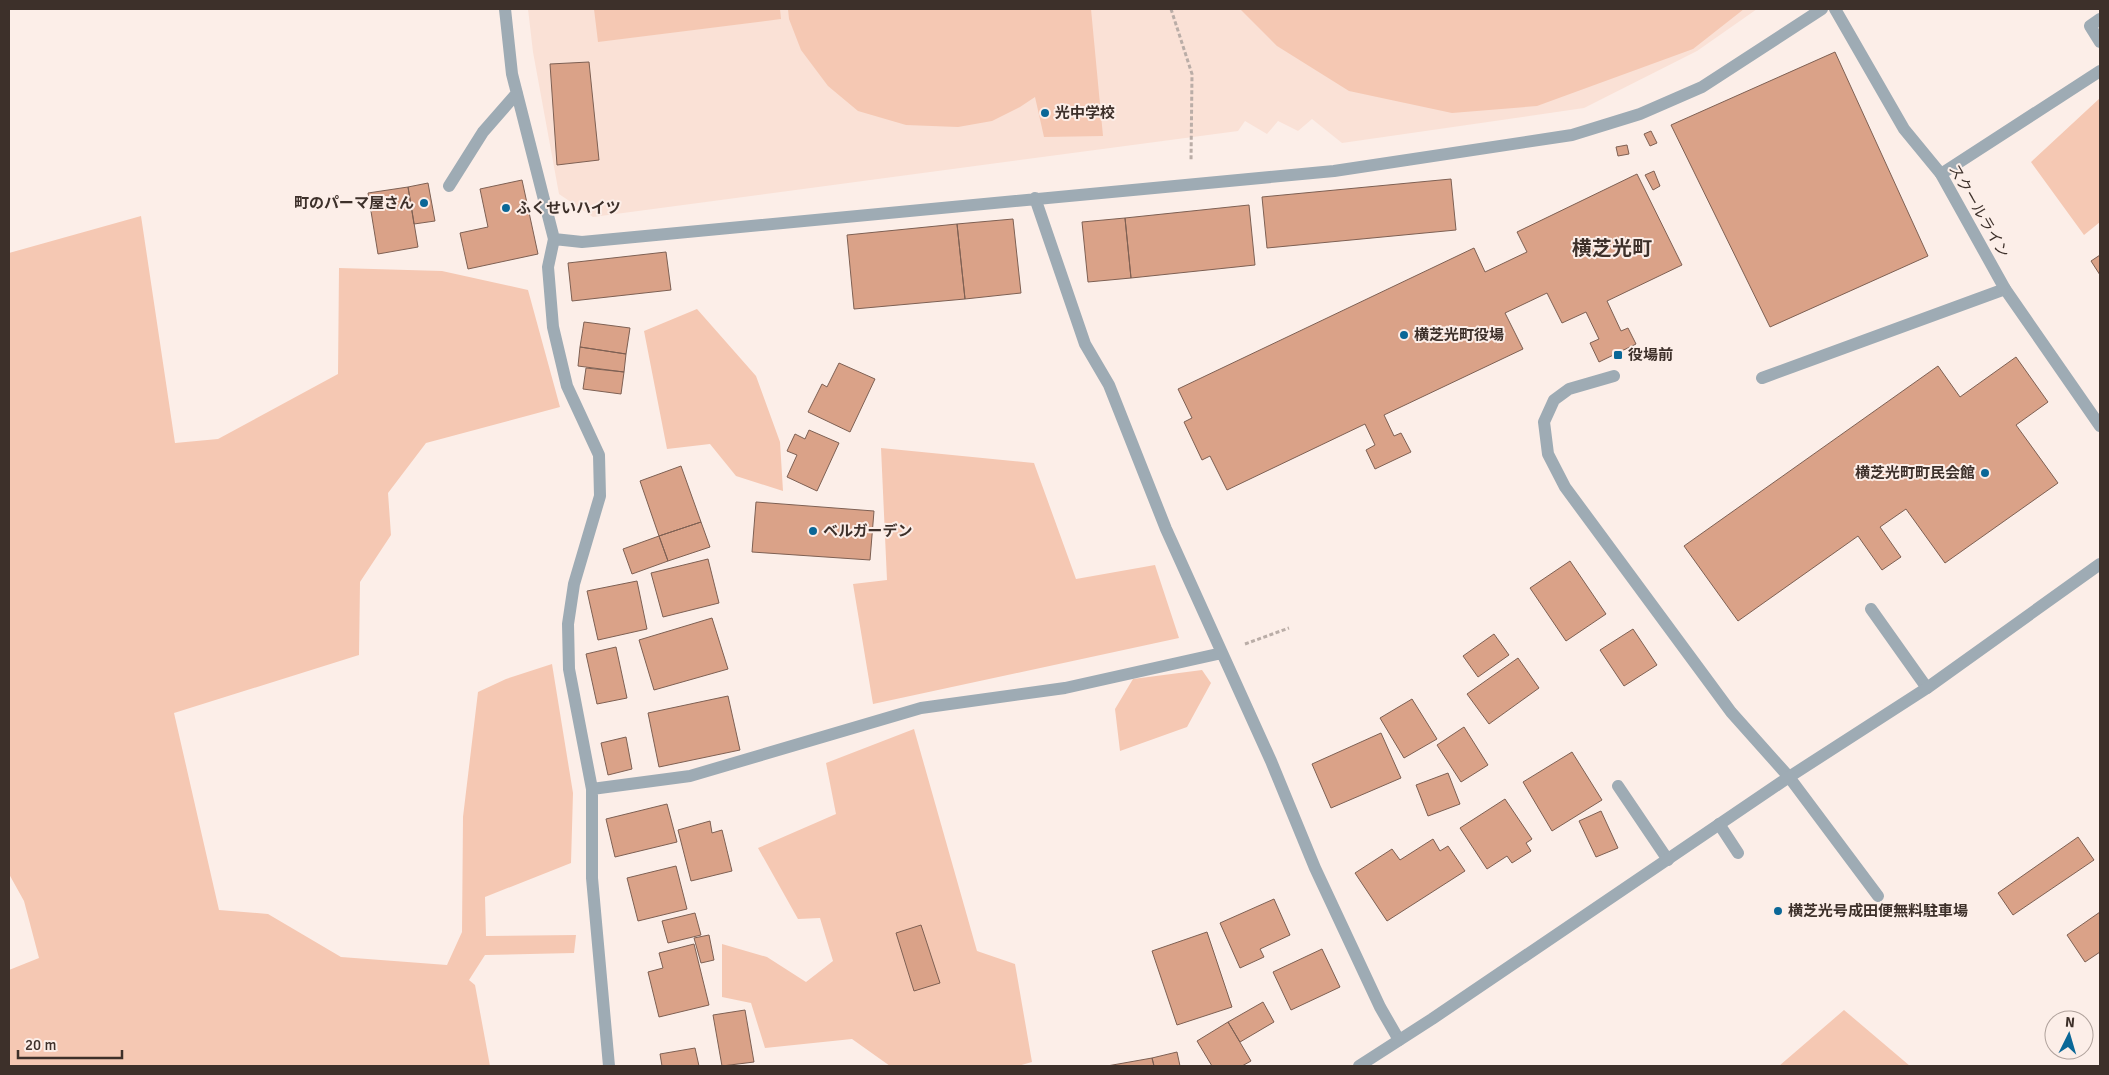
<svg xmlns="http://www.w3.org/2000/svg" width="2109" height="1075" viewBox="0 0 2109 1075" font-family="Signika,'Noto Sans JP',sans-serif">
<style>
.built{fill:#fae1d6}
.green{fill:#f5c8b3}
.building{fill:#daa288;stroke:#7e6053}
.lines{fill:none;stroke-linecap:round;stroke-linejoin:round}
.path{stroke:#baada7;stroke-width:3;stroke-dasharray:4 2.5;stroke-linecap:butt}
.service{stroke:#9eabb4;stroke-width:12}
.minor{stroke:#9eabb4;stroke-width:12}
.tertiary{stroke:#9eabb4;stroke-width:12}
.poi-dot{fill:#0a6797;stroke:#fceee8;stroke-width:2}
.labels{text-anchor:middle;stroke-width:4;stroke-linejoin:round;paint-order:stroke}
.poi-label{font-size:15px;font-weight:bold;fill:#3d302a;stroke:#fceee8;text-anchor:start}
.street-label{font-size:15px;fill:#3d302a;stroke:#fceee8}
.district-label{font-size:20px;font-weight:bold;fill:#3d302a;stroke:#fceee8}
</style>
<rect width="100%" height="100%" fill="#fceee8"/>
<path class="built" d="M528,9H1757L1697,51L1584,108L1342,143L1312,119L1298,131L1278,121L1267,134L1245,121L1238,131L593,217L559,194L533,52Z"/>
<path class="green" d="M594,9H780L781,19L598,42Z
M788,9H1091L1103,136L1044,137L1035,97L1020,107L992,121L958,127L906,125L858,111L828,86L801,50L789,19Z
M1240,9H1744L1693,49L1537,106L1452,113L1349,91L1277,46Z
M2100,98V222L2084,235L2031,162Z
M141,216L175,443L218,439L338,374L339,268L442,271L528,290L560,407L426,443L388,493L391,535L360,582L359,655L174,713L219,910L268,914L341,957L447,965L462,932L463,817L478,692L506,679L552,664L573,793L571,863L485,897L486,936L576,935L574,953L485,955L469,980L475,985L490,1066H9V970L39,958L24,901L9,874V253Z
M697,309L756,376L780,442L783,491L736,476L710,444L667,449L644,331Z
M881,448L1034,463L1076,579L1155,565L1179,638L873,704L853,584L887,580Z
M1202,670L1211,683L1187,727L1120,751L1115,709L1133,679Z
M914,729L977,951L1015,964L1032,1062L1018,1066H890L852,1039L765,1048L751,1003L722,997V944L767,957L806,982L833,961L820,918L798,919L758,848L836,814L826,763Z
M1844,1010L1910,1066H1779Z"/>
<path class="building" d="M1835,52L1928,256L1770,327L1671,125Z
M589,62L599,160L557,165L550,64Z
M1651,131L1657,143L1650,146L1644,134Z
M1627,145L1629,154L1618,156L1616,147Z
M1654,171L1660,186L1653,190L1645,175Z
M1637,174L1682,265L1607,301L1621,331L1628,328L1636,344L1599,362L1590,343L1599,339L1586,312L1562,323L1547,293L1505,313L1523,349L1384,415L1394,436L1401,433L1411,452L1375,469L1366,450L1375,445L1365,424L1227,490L1210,456L1202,460L1184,422L1192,418L1178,389L1474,248L1485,272L1527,252L1517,232Z
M1451,179L1456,230L1267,248L1262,197Z
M522,180L538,254L468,269L460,233L488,227L480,189Z
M428,183L435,221L414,224L408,187Z
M408,187L418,247L378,254L368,193Z
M1249,205L1255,265L1131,278L1125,218Z
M1125,218L1131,278L1088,282L1082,222Z
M1013,219L1021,293L965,299L957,224Z
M957,224L965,299L854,309L847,235Z
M666,252L671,290L572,301L568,263Z
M2100,255V275L2091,261Z
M584,322L630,328L626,354L580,347Z
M580,347L626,354L624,372L578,366Z
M2016,357L2048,402L2016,425L2058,483L1945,563L1906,509L1880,527L1901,557L1882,570L1858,536L1738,621L1684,546L1938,366L1960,397Z
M839,363L875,379L850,432L808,412L822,384L827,387Z
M586,368L624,372L621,394L583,389Z
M809,430L839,443L817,491L787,477L797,455L787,451L795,434L805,439Z
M681,466L701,522L659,536L640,481Z
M756,502L874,511L870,560L752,552Z
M701,522L710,547L668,561L659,536Z
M659,536L668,561L632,574L623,549Z
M708,559L719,603L663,617L651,573Z
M1570,561L1606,614L1566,641L1530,588Z
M637,581L647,629L598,640L587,591Z
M712,618L728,669L654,690L639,640Z
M1633,629L1657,665L1624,686L1600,650Z
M1494,634L1509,655L1478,677L1463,656Z
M616,647L627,698L597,704L586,654Z
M1518,658L1539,688L1489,724L1467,694Z
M728,696L740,750L659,767L648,713Z
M1412,699L1437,739L1404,758L1380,718Z
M1464,727L1488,765L1461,782L1437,745Z
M1381,733L1401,778L1331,808L1312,764Z
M626,737L632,769L608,775L601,743Z
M1572,752L1602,800L1552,831L1523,782Z
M1448,773L1460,804L1428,816L1416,785Z
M1505,799L1532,839L1526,843L1531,851L1512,863L1507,856L1487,869L1460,828Z
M667,804L677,842L615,857L606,819Z
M1601,811L1618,848L1596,857L1579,821Z
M710,821L712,833L722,830L732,871L691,881L678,830Z
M2078,837L2094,860L2013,915L1998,893Z
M1433,839L1440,851L1448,846L1465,871L1387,921L1355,873L1392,849L1400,860Z
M676,866L687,909L638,921L627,878Z
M1274,899L1290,935L1260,949L1264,957L1240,968L1220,923Z
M2100,912V952L2085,962L2067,935Z
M695,913L701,935L668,943L662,921Z
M921,925L940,983L914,991L896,933Z
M1207,932L1232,1007L1177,1025L1152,951Z
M709,935L714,960L701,963L694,938Z
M694,944L709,1005L659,1017L648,972L663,968L659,953Z
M1322,949L1340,987L1291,1010L1273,972Z
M1263,1002L1274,1022L1240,1042L1228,1022Z
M745,1010L754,1062L722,1066L713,1015Z
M1228,1022L1251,1061L1242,1066H1212L1197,1041Z
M695,1048L699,1066H662L660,1054Z
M1177,1052L1180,1066H1154L1152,1058Z
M1152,1058L1154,1066H1107Z"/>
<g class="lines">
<path class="path" d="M1171,9L1192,74L1191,161
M1245,644L1289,628"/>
<path class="service" d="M2100,19L2090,26L2100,42
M1941,174L2100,71
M1614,376L1569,389L1554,400L1544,422L1548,454L1565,487L1731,712L1789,777L1878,896
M1762,378L2005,289
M1871,609L1927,688
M1618,786L1668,860
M1719,824L1738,853"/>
<path class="minor" d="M505,9L512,74L554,239L548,267L553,327L567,386L599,455L600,496L574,584L568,624L569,669L592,789V878L609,1066
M449,186L483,132L517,93
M1035,198L1085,344L1109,385L1166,529L1271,761L1315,868L1380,1007L1399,1040
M554,239L582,242L1334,171L1572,135L1640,114L1702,87L1822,9
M592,789L690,776L921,708L1065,688L1222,653"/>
<path class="tertiary" d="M1835,9L1904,129L1941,174L2005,289L2100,426
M1359,1066L1432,1019L1789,777L1927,688L2100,564"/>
</g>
<g class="poi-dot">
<circle cx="1045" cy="113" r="5"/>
<circle cx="424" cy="203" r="5"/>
<circle cx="506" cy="208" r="5"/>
<circle cx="1404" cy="335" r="5"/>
<rect x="1613" y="350" width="10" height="10" rx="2.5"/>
<circle cx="1985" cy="473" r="5"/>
<circle cx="813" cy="531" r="5"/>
<circle cx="1778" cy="911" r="5"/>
</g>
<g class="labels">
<g class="poi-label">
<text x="1055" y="118">光中学校</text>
<text x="414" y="208" text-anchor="end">町のパーマ屋さん</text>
<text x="516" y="213">ふくせいハイツ</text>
<text x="1414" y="340">横芝光町役場</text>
<text x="1628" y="360">役場前</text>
<text x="1975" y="478" text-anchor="end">横芝光町町民会館</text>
<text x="823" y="536">ベルガーデン</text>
<text x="1788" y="916">横芝光号成田便無料駐車場</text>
</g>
<g class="street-label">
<text transform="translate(1979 211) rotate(60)" y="5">スクールライン</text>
</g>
<g class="district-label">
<text x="1612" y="255">横芝光町</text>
</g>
</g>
<rect width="2109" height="1075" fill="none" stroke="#3d302a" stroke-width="20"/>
<g transform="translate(2069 1035) rotate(5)"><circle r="24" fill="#fceee8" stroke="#b0a29c"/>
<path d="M0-4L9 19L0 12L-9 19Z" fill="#0a6797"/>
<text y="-8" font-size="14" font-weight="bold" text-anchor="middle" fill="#3d302a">N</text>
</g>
<path d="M18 1050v8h104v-8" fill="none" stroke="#3d302a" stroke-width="2.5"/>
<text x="25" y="1050" font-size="15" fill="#3d302a" stroke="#fceee8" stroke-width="4" paint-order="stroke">20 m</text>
</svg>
